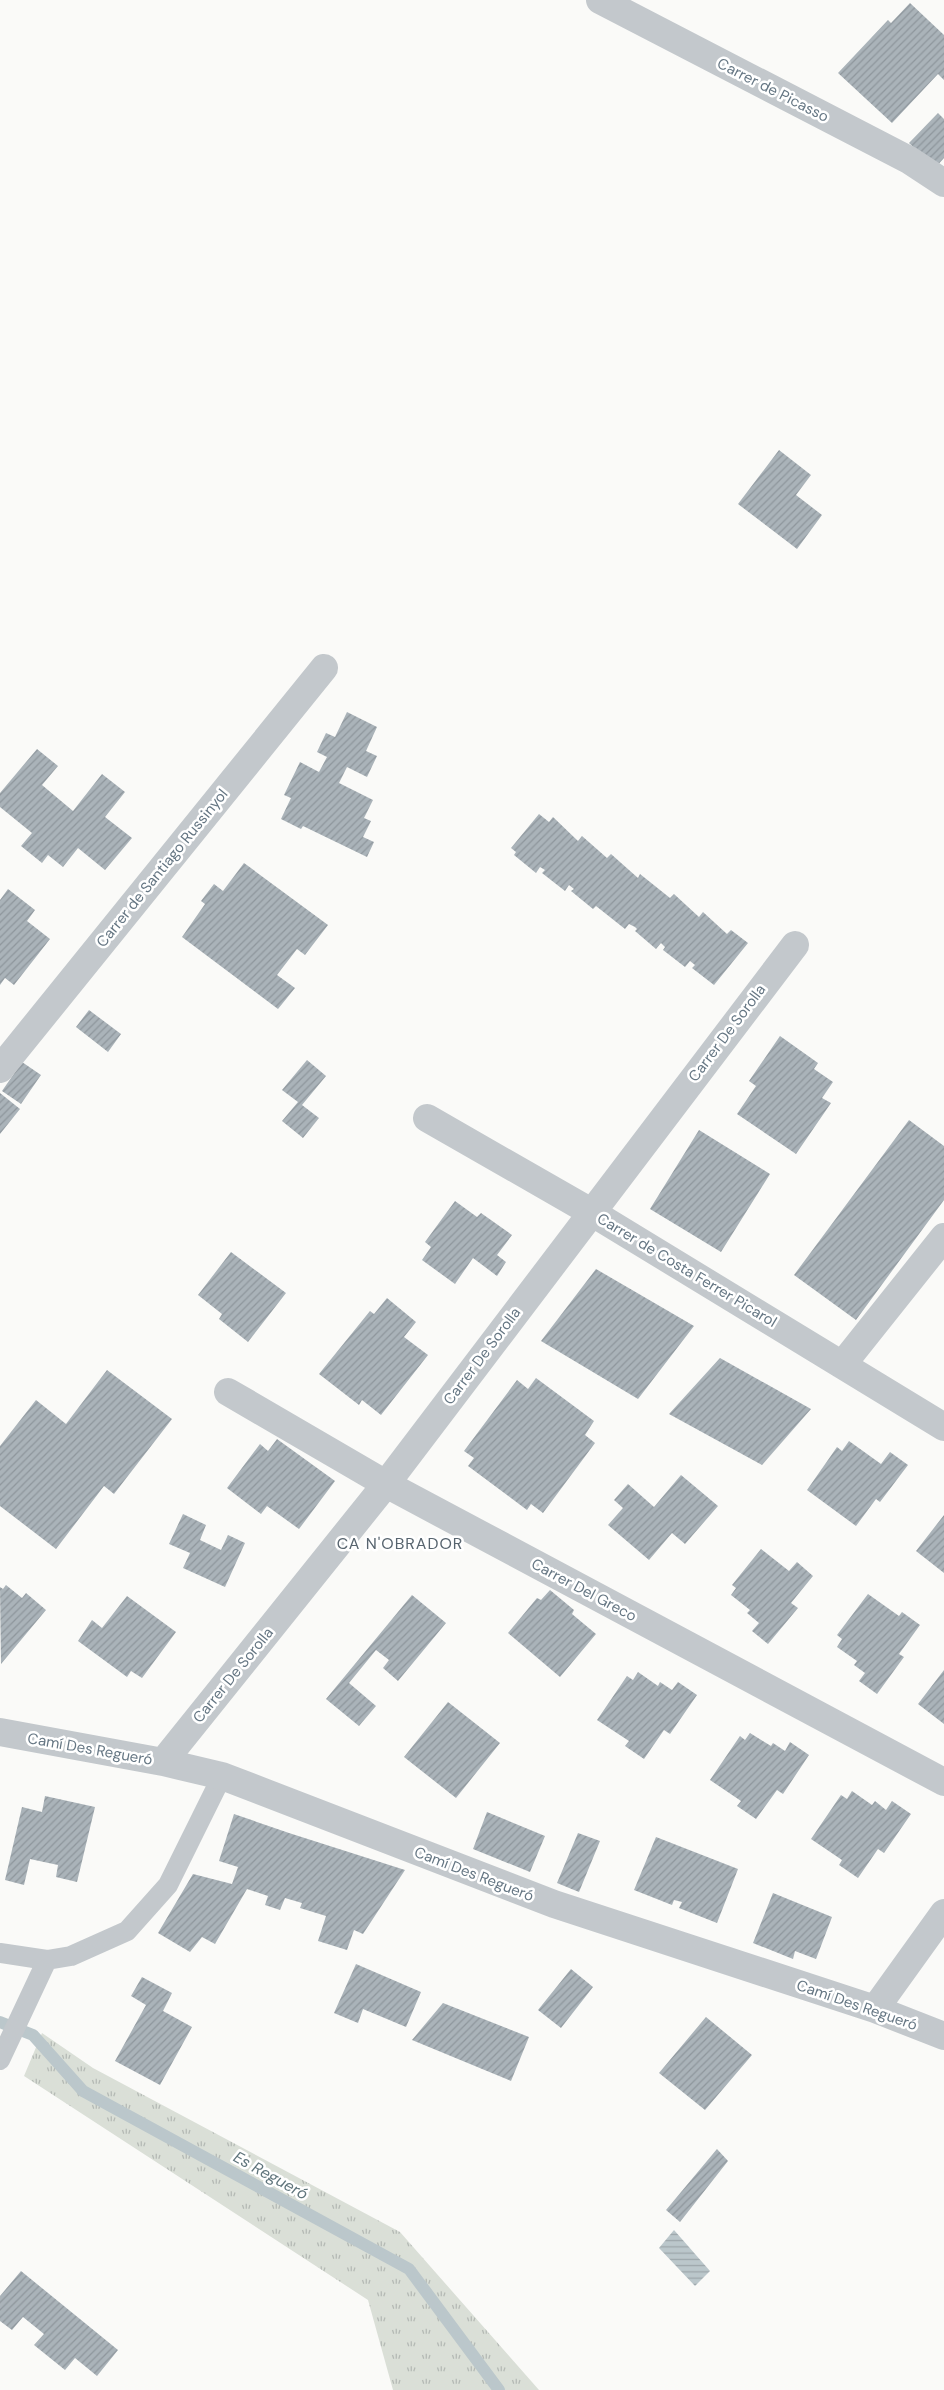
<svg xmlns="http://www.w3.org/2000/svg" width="944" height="2390" viewBox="0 0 944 2390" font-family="'DM Sans',sans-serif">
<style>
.grass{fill:url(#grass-tufts)}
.water{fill:url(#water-rules)}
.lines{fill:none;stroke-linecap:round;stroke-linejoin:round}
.stream{stroke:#bbc7cb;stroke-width:12}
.building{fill:url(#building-hatch)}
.lane{stroke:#c3c8cc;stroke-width:20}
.street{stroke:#c3c8cc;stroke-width:28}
.labels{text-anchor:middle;stroke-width:5;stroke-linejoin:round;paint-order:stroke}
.street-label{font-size:15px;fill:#657683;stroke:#fff}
.neighbourhood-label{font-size:16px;letter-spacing:1px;fill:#57646e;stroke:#fff}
.water-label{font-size:16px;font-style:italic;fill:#60757c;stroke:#fff}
</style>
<defs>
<pattern id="grass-tufts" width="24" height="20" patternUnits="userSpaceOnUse" patternTransform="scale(1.25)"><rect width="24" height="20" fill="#dadfd7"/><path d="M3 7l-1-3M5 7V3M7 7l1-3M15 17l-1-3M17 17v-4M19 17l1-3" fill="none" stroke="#b4b9b4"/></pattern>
<pattern id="water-rules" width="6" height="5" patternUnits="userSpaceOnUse" patternTransform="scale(1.25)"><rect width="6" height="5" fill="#bbc7cb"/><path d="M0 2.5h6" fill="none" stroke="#9ca6aa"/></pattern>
<pattern id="building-hatch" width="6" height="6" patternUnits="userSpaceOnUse" patternTransform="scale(1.25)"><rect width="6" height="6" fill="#aab3b9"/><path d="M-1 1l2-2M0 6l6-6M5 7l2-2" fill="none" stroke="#8e969c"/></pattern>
</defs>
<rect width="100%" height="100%" fill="#fafaf8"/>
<path class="grass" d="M42,2033L93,2068L400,2232L539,2390H393L368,2300L24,2076Z"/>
<path class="water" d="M674,2230L710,2271L695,2286L659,2248Z"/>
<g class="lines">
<path class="stream" d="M0,2022L33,2035L83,2091L409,2269L499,2390"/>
</g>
<path class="building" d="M910,3L944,35V80L938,74L892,123L838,73L888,20L891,23Z
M938,113L944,119V158L935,168L909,143Z
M779,450L811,475L796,495L822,515L797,549L738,504Z
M347,712L377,727L366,751L377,756L367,777L347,767L339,783L373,800L364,818L371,821L363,837L374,842L367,857L303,826L301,829L281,819L291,798L284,795L300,762L319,772L327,757L317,752L326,733L335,737Z
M37,749L58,766L42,785L73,811L102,774L125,792L105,817L132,838L105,870L78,848L63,867L48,855L42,863L21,846L32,833L0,807V793Z
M539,814L549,822L553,817L578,841L582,836L607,858L611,854L638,878L640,874L670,898L674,894L699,917L703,912L727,934L731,930L748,943L714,985L692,968L695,965L690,961L685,967L663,950L665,947L661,943L656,949L635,931L637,929L635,927L629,924L625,929L596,906L593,909L571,891L574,889L569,885L565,891L542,873L545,870L540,867L536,873L514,855L516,852L511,848Z
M244,863L328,925L305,955L297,949L277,975L295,988L278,1009L182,937L205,904L201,901L214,884L223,891Z
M8,889L35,910L27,921L50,939L14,985L5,978L0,985V900Z
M89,1010L121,1034L108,1052L76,1027Z
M780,1036L818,1063L814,1069L833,1082L822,1098L831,1103L796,1154L737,1114L756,1086L749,1081Z
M307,1060L326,1076L302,1105L319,1118L303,1138L282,1121L298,1102L282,1090Z
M22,1062L41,1075L21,1104L2,1091Z
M0,1093L20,1109L0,1134Z
M909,1120L944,1146V1200L856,1320L794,1275Z
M699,1130L770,1174L721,1252L650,1209Z
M455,1201L477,1217L481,1213L512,1235L497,1255L506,1262L497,1276L473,1258L455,1284L422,1260L431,1247L425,1242Z
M231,1252L286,1293L248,1342L219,1319L222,1314L198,1295Z
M596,1269L694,1326L638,1399L541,1341Z
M387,1298L416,1322L404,1337L428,1355L381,1415L362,1400L359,1405L319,1374L370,1311L374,1314Z
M720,1358L811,1409L762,1465L669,1414Z
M107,1370L172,1419L114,1494L104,1486L56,1549L0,1506V1446L36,1400L66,1424Z
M536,1378L594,1421L585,1435L595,1443L543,1513L531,1504L527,1510L468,1466L474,1458L464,1451L517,1380L528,1389Z
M277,1439L335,1481L299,1529L267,1506L261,1514L227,1488L260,1444L268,1451Z
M849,1441L881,1464L890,1452L908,1465L880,1502L876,1499L856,1526L807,1490L837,1447L842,1451Z
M681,1475L718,1506L685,1544L672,1533L649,1560L608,1525L623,1508L614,1500L628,1484L654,1507Z
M183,1514L206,1525L200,1540L221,1550L228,1535L245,1543L225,1587L183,1568L190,1553L169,1544Z
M944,1515V1573L916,1551Z
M761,1549L789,1571L797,1562L813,1576L791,1603L798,1608L768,1644L752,1631L759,1623L747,1613L750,1610L731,1595L736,1588L732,1585Z
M6,1585L22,1598L26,1593L46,1610L1,1664L0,1587L3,1589Z
M550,1590L574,1610L572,1614L596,1634L560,1677L508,1633L537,1598L541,1600Z
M868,1594L899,1616L902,1612L920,1625L899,1654L904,1657L877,1694L859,1681L865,1673L854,1665L857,1661L837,1647L842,1639L837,1635Z
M412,1595L446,1623L398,1681L383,1668L389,1660L376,1650L349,1683L376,1706L359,1726L326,1699Z
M127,1596L176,1632L142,1678L131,1671L127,1677L78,1641L92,1620L102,1628Z
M944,1670V1724L918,1704Z
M638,1672L658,1686L660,1682L672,1690L678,1682L697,1695L670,1734L664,1730L644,1759L625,1746L629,1741L597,1720L627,1676L633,1680Z
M448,1702L500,1743L456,1798L404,1757Z
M750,1733L771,1746L773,1743L785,1751L790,1742L809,1755L783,1794L777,1790L756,1819L737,1806L741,1801L710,1780L740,1736L745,1740Z
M852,1791L872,1805L875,1801L886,1810L892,1801L911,1814L884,1853L878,1849L858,1878L839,1865L842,1860L811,1839L841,1795L847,1799Z
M45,1796L95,1807L77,1882L56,1877L58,1865L30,1859L24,1885L5,1880L22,1807L42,1812Z
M487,1812L545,1836L530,1872L473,1849Z
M234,1814L289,1833L405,1870L363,1934L354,1930L347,1950L318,1941L326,1916L300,1908L302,1903L285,1898L280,1910L265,1905L268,1896L247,1889L215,1944L202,1937L190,1952L158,1933L193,1874L232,1884L238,1867L219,1861Z
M578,1833L600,1841L579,1892L557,1883Z
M656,1837L738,1869L717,1923L679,1908L682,1902L674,1900L672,1905L634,1890Z
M773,1893L832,1917L816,1959L795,1951L793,1959L753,1943Z
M356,1964L421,1992L406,2027L363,2009L358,2023L334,2013Z
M571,1969L593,1987L561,2028L538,2010Z
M142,1977L172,1993L163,2011L192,2027L160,2085L115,2061L146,2005L131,1996Z
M443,2003L529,2037L511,2081L412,2040Z
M706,2017L752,2055L705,2110L659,2073Z
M717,2149L728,2161L680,2222L666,2210Z
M21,2271L118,2350L97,2376L75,2358L65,2370L34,2345L44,2334L23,2317L12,2330L0,2321V2296Z"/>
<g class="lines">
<path class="lane" d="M0,1953L47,1960L71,1956L127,1931L168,1885L222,1776
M0,2060L47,1960"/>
<path class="street" d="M600,0L909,160L944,183
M0,1069L324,668
M427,1118L591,1212L944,1427
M842,1365L944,1237
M228,1392L386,1484L944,1782
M0,1732L163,1762L222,1776L554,1904L875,2009L944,2036
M163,1762L386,1484L795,945
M875,2009L944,1913"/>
</g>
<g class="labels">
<g class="street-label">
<text transform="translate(773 90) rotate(27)" y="5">Carrer de Picasso</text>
<text transform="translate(162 868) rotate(-51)" y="5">Carrer de Santiago Russinyol</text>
<text transform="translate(727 1033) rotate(-53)" y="5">Carrer De Sorolla</text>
<text transform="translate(687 1270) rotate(31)" y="5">Carrer de Costa Ferrer Picarol</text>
<text transform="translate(482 1356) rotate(-53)" y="5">Carrer De Sorolla</text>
<text transform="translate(584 1590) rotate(28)" y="5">Carrer Del Greco</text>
<text transform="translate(233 1675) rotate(-51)" y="5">Carrer De Sorolla</text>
<text transform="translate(90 1749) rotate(10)" y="5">Camí Des Regueró</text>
<text transform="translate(474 1874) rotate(21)" y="5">Camí Des Regueró</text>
<text transform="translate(857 2005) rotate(19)" y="5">Camí Des Regueró</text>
</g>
<g class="neighbourhood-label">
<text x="400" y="1549">CA N'OBRADOR</text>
</g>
<g class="water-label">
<text transform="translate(271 2175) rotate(29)" y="6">Es Regueró</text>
</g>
</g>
</svg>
